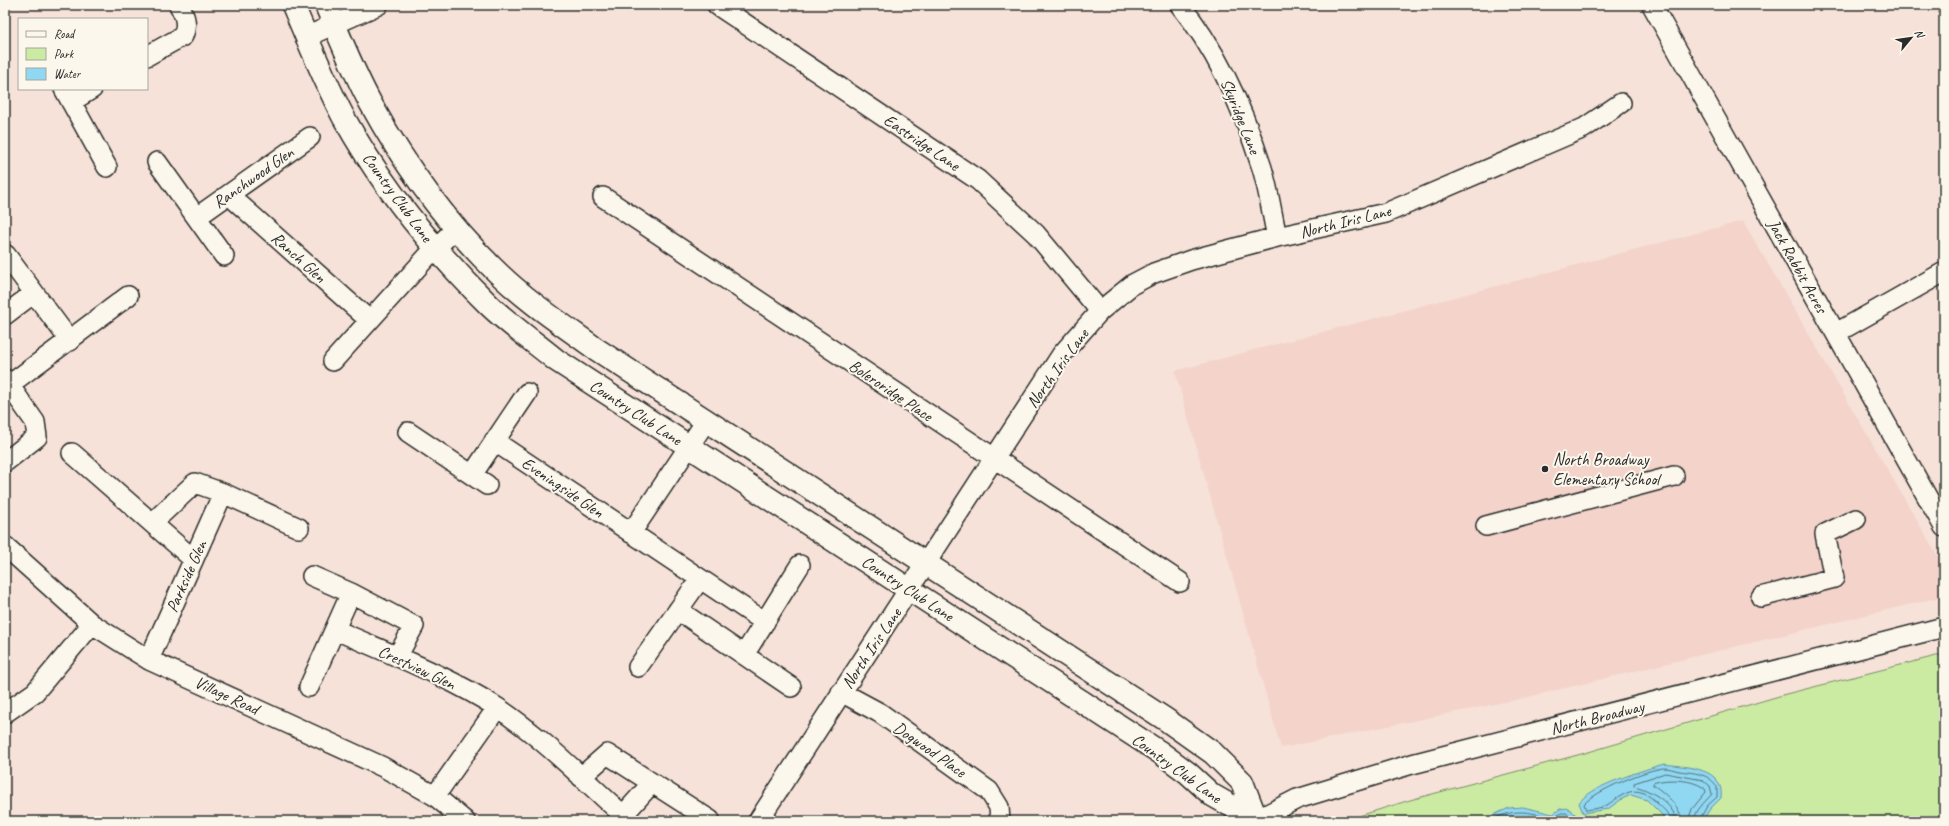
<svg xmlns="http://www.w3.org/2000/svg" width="1949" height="826" viewBox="0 0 1949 826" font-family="Caveat,sans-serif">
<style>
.built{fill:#f3d3ca}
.green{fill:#cbeba3;stroke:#7b8b67}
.water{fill:#90d7f1;stroke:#6892a2}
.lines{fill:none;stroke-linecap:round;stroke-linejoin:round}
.shore{stroke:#53707a;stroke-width:1}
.minor-casing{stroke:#2b2b2b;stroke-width:22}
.major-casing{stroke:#2b2b2b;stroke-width:25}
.minor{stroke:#fbf7ec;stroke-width:19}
.major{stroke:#fbf7ec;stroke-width:22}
.poi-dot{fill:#2b2b2b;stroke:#fbf7ec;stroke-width:1.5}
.labels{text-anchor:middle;stroke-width:4;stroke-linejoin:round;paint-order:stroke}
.street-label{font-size:17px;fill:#2b2b2b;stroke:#fbf7ec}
.poi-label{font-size:17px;fill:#2b2b2b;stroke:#fbf7ec;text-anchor:start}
</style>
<rect width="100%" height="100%" fill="#f6e2d8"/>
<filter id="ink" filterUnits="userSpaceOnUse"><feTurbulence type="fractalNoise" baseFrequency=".025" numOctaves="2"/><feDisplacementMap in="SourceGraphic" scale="8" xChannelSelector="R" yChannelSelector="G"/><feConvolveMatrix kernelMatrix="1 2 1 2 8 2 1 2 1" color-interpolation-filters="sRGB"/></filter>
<g filter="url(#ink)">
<path class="built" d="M1743,221L1944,567V596L1524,698L1281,748L1175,371Z"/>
<path class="green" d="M1944,654V821H1343L1410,800L1585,753L1786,694Z"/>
<path class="water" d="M1664,764C1686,767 1725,767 1721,798L1710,809L1703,820L1668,821L1647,800L1631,795L1622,799L1608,809L1583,813L1579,803C1588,787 1646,769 1664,764Z
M1523,807L1553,814L1560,809L1568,808L1575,814L1576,821H1480L1509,808Z"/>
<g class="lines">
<path class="shore" d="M1489,821C1514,808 1527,811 1552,818L1561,813H1566L1571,816L1572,821
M1501,821C1517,815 1529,818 1545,821
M1671,821C1670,815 1663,808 1658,804C1637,783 1628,791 1607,805C1602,808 1593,809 1586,810L1584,804C1595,791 1647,769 1664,768C1669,768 1675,770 1679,771C1694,773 1709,773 1717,787V797L1707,806L1699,821
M1676,821C1675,804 1649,789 1634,786V783L1665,773L1703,780L1710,786L1712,794C1705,802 1695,810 1694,821
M1682,821C1681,807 1664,792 1653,785V783C1667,778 1694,779 1705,789L1706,792L1692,809L1688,821"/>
<defs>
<path id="minor" d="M717,5L978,180L1036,234L1100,311
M1180,5C1218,51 1244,112 1262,168C1269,191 1272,215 1277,237
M1652,5L1944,527
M306,37L378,5
M147,56L183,36C188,24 185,16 179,5
M64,89L107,167
M71,102L92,89
M157,162L224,256
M229,195L369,320
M603,197L1180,582
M197,217L310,137
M6,255L70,341
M5,315L34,293
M1836,333L1944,272
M333,361L435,248L456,229
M5,379L35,422L37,437L5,462
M9,385L128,296
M408,432L487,485
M494,441L765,622
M72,453L193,559
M472,475L527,393
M152,523L195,483L223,493L299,528
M1486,526L1674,476
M631,533L706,421
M5,546L92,624L149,660L383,767L435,796L465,821
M312,576L351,593L414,626L397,657
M1761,597L1834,578L1825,534L1856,519
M678,610L791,687
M336,630C390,654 448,676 498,708C543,738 583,779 623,815
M744,655L800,565
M149,660L223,493
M638,667L700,579
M309,687L351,593
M841,692L880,713L989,791L999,807L1000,821
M5,713L35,692L92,624
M581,777L607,754L710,820
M435,796L497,708
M1256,820L1297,799L1412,764L1944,627
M618,821L652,783
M758,821L1062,354L1100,311L1133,284L1154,273L1191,260L1277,237L1386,213L1584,128L1621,103"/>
<path id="major" d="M293,5C309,43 325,82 344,118C383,188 433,250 490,306C510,325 534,342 556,360L1161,753L1188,773L1212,795L1256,820
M326,5C340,38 354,73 371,104C405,166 447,224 498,273C528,302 563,325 596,349L1165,719L1213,753L1242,782L1257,821"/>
</defs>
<use href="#minor" class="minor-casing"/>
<use href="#major" class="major-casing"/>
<use href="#minor" class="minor"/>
<use href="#major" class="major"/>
</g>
</g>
<circle class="poi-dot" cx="1545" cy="469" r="4"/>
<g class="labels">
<g class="street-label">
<text transform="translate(1241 116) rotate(68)" y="6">Skyridge Lane</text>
<text transform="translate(922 142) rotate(34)" y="6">Eastridge Lane</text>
<text transform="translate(253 177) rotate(-35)" y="6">Ranchwood Glen</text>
<text transform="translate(398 197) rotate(54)" y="6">Country Club Lane</text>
<text transform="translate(1345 221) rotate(-14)" y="6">North Iris Lane</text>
<text transform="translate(299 257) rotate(42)" y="6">Ranch Glen</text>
<text transform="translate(1798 266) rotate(61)" y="6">Jack Rabbit Acres</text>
<text transform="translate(1057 368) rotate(-54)" y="6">North Iris Lane</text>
<text transform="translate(891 390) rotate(34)" y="6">Boleroridge Place</text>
<text transform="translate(636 412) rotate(33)" y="6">Country Club Lane</text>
<text transform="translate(563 487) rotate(34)" y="6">Eveningside Glen</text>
<text transform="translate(186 576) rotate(-66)" y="6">Parkside Glen</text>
<text transform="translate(908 588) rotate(33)" y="6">Country Club Lane</text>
<text transform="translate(871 648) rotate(-56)" y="6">North Iris Lane</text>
<text transform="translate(417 667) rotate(25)" y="6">Crestview Glen</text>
<text transform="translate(227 695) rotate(25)" y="6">Village Road</text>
<text transform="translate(1597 717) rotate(-14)" y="6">North Broadway</text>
<text transform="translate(930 749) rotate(35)" y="6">Dogwood Place</text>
<text transform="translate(1177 768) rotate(36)" y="6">Country Club Lane</text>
</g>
<g class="poi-label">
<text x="1553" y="465">North Broadway<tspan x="1553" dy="20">Elementary School</tspan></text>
</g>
</g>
<rect width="1949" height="826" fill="none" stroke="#fbf7ec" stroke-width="20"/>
<rect x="10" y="10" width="1929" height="806" fill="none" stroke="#2b2b2b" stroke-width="1.5" filter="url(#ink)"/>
<rect x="18" y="18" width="130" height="72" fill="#fbf7ec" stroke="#a8a59f"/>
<rect x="26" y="31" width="20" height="6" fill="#fbf7ec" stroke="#a8a59f"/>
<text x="54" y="38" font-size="12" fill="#2b2b2b">Road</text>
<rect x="26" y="48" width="20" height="12" fill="#cbeba3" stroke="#a8a59f"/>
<text x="54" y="58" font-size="12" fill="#2b2b2b">Park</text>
<rect x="26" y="68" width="20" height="12" fill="#90d7f1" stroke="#a8a59f"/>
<text x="54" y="78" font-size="12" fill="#2b2b2b">Water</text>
<g transform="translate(1911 38) rotate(61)" stroke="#fbf7ec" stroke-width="3" paint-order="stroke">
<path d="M0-3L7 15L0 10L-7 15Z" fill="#2b2b2b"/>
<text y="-6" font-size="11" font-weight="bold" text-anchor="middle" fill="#2b2b2b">N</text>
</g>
</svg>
